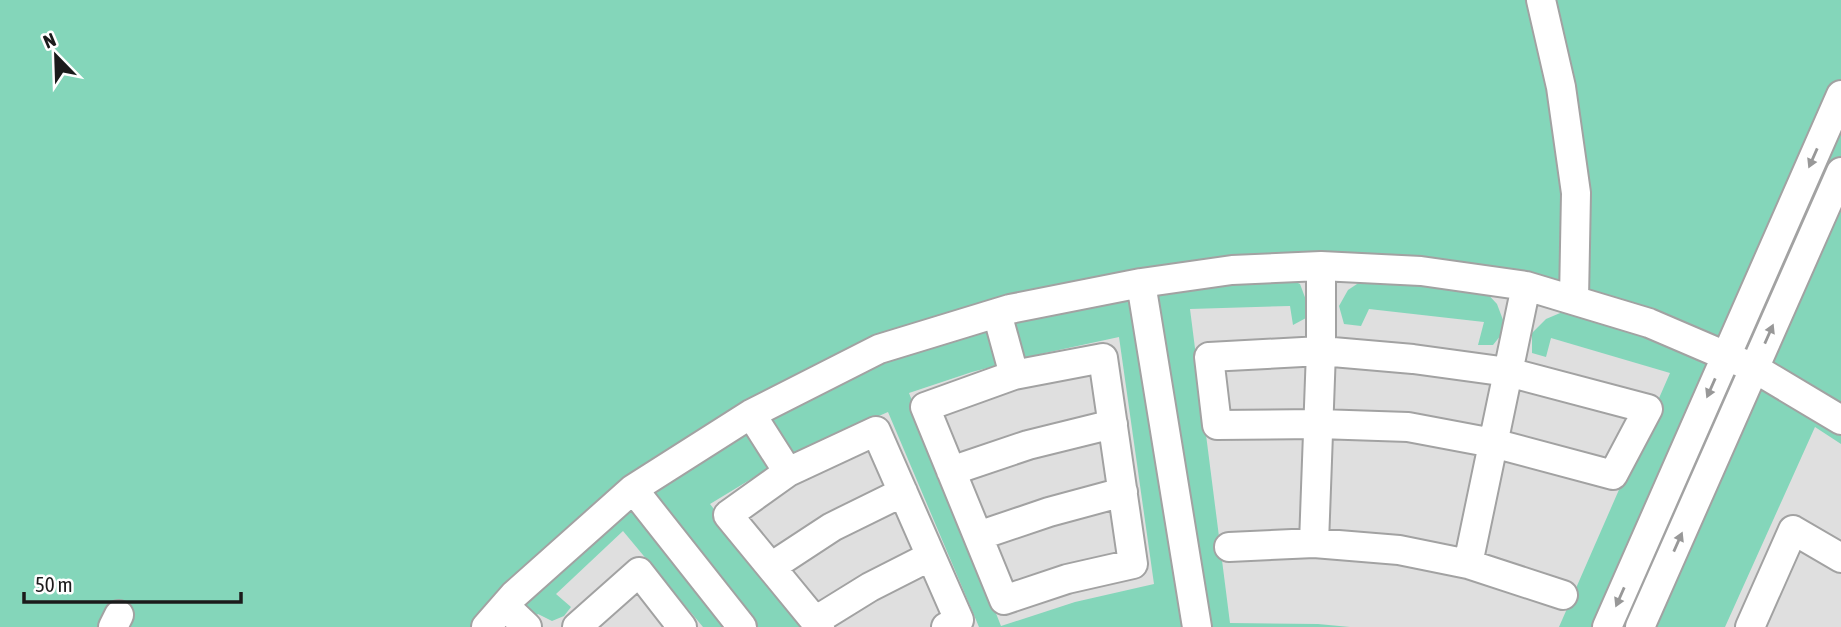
<svg xmlns="http://www.w3.org/2000/svg" width="1841" height="627" viewBox="0 0 1841 627" font-family="'Asap Condensed',sans-serif">
<style>
.pitch{fill:#84d6ba}
.parking{fill:#dfdfdf}
.lines{fill:none;stroke-linecap:round;stroke-linejoin:round}
.minor-casing{stroke:#a2a2a2;stroke-width:32}
.minor{stroke:#fff;stroke-width:28}
.oneway{fill:#989898}
</style>
<rect width="100%" height="100%" fill="#ece9e1"/>
<path class="pitch" d="M0,0H1841V627H0Z"/>
<path class="parking" d="M1279,274H1372L1348,290L1339,306L1344,324L1361,326L1369,309L1484,322L1478,345H1493L1501,335L1503,320L1497,304L1483,289L1572,308L1546,319L1532,333V353L1546,357L1551,338L1670,373L1559,627H1350L1318,624L1230,623L1190,309L1290,306L1293,325L1306,318V300L1300,284Z
M1119,337L1154,584L1075,602L1001,626L909,393L972,372L1045,353Z
M888,412L979,627H805L710,504L766,470L821,441Z
M1815,427L1841,444V627H1725Z
M623,531L703,627H522L538,614L552,621L564,616L571,607L556,594Z"/>
<g class="lines">
<defs>
<path id="minor" d="M1541,0L1561,87L1576,193L1574,299
M1141,283L1197,627
M997,313L1014,375
M1321,351L1413,359L1508,372L1648,409L1613,475L1493,443L1408,427L1319,424L1217,425L1209,357Z
M1103,358L1133,564L1067,579L1004,600L925,407L1014,375Z
M751,414L788,472
M951,471L1028,445L1113,424
M633,489L742,627
M978,536L1049,512L1123,492
M1314,543L1321,351V266
M1229,547L1314,543L1399,550L1468,564L1563,595
M1468,564L1526,286
M771,567L832,527L903,492
M505,606L527,627
M815,621L870,587L931,556
M113,627L119,615
M486,627L514,595L633,489L751,414L879,349L1010,309L1141,283L1232,270L1321,266L1421,271L1526,286L1649,323L1754,368L1841,420
M577,627L639,572L682,627
M820,627L728,515L788,472L876,431L959,620L946,627
M1607,627L1841,95
M1640,627L1841,172
M1750,627L1793,530L1841,558"/>
</defs>
<use href="#minor" class="minor-casing"/>
<use href="#minor" class="minor"/>
</g>
<defs><path id="oneway-solid" d="M-6-.8H1V-3.2L6.5 0L1 3.2V.8H-6Z" transform="scale(1.75)"/></defs>
<g class="oneway">
<use href="#oneway-solid" transform="translate(1813 158) rotate(114)"/>
<use href="#oneway-solid" transform="translate(1769 334) rotate(-66)"/>
<use href="#oneway-solid" transform="translate(1711 388) rotate(114)"/>
<use href="#oneway-solid" transform="translate(1678 542) rotate(-66)"/>
<use href="#oneway-solid" transform="translate(1620 597) rotate(114)"/>
</g>
<g transform="translate(56 56) rotate(337)" stroke="#ffffff" stroke-width="5" paint-order="stroke">
<path d="M0-5L12 26L0 18L-12 26Z" fill="#1b1b1b"/>
<text y="-10" font-size="19" font-weight="bold" text-anchor="middle" fill="#1b1b1b">N</text>
</g>
<path d="M24 592v10h217v-10" fill="none" stroke="#1b1b1b" stroke-width="3.5"/>
<text x="35" y="592" font-size="21" fill="#1b1b1b" stroke="#ffffff" stroke-width="5" paint-order="stroke">50 m</text>
</svg>
